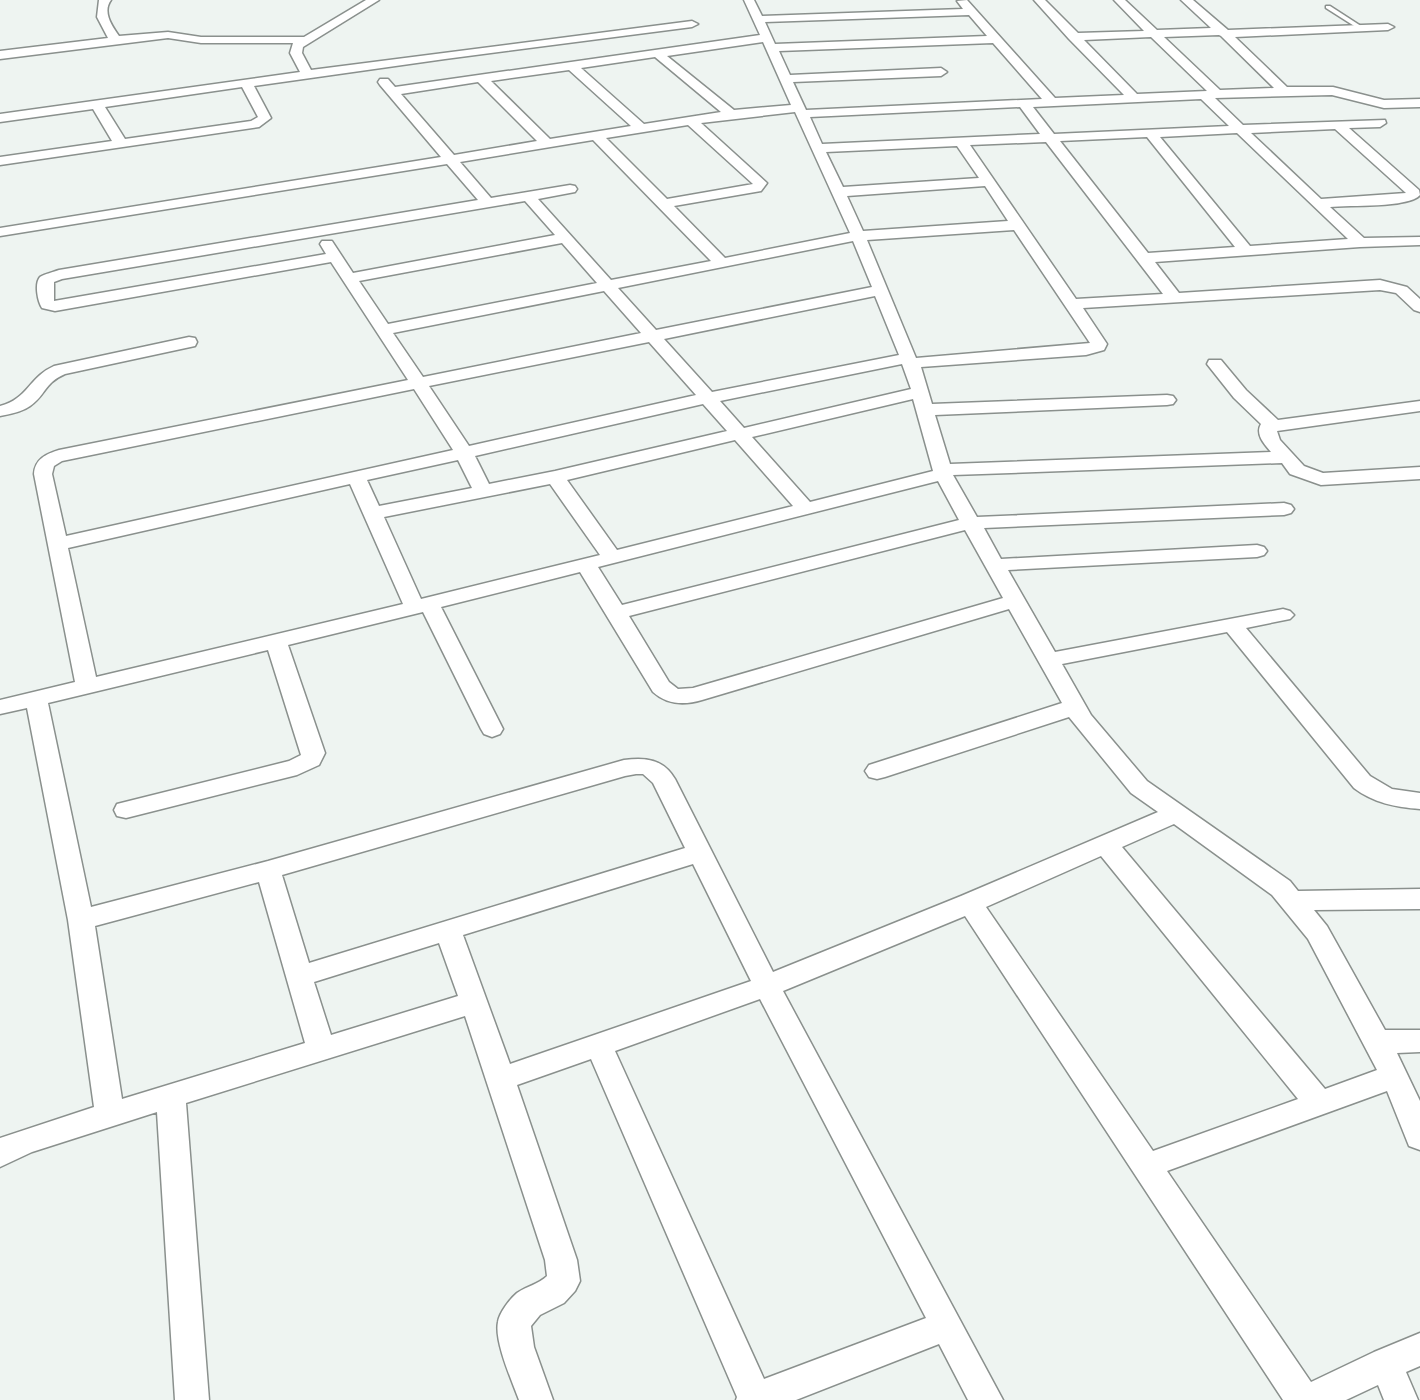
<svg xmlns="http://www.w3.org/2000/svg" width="1420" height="1400" viewBox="0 0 1420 1400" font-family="Rubik,sans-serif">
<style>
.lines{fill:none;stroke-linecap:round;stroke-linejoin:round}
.service-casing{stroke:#8a908d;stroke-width:3}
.minor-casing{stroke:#8a908d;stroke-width:3}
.service{fill:#fff;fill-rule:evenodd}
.minor{fill:#fff;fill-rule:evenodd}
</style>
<rect width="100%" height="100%" fill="#eef4f1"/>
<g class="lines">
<defs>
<path id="service" d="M1326,6H1330L1364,28L1359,29L1326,8Z"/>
<path id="minor" d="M99,0H111C102,12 112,26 119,36L168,32L201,37H304L366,0H379L303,47L302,53L311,70L692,21L698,24L692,27L445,59L254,86L271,118L259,127L0,165V157L112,141L93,109L0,122V114L300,72L290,53L293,43H201L168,38L0,59V51L108,38L97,17ZM242,87L258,117L251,121L125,139L105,107Z
M744,0H754L762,16L963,9L957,1L967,0L1055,98L1124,95L1069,39L1034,0H1045L1078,33L1144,31L1114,0H1125L1157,30L1211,28L1181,0H1193L1228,30L1388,24L1394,27L1388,30L1235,37L1287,87H1333L1384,100L1420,99V107L1384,108L1332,95L1215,98L1243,125L1385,120L1386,123L1380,127L1349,128L1419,190L1420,195C1409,208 1349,205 1330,207L1364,238L1420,237V245L1360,247L1155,262L1179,293L1380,280L1407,287L1420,299V312L1414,310L1396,293L1380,290L1083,308L1107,344L1104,350L1086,355L921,367L932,404L1167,395L1173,396L1176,400L1173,404L1167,405L935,415L950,464L1271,452C1264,444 1255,434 1261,424L1234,398L1207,364L1209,360H1221L1246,390L1278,420L1420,401V411L1277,431L1280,440L1304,466L1323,473L1420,467V479L1321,485L1290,474L1282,463L953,475L977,517L1284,503L1291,505L1294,509L1291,513L1284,515L984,528L1001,559L1257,545L1264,547L1267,551L1264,555L1257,557L1008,570L1055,652L1283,609L1290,611L1294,615L1290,619L1246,628L1370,776L1392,789L1420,793V809C1395,807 1374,803 1354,788L1227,632L1062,664L1091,715L1147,781L1290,881L1298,891L1420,889V909L1314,910L1327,926L1385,1030H1420V1052L1397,1053L1420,1101V1150L1409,1146L1387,1091L1167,1171L1311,1382L1374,1352L1420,1333V1366L1406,1372L1418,1400H1384L1378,1385L1346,1400H1283L965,916L783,991L1003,1400H968L939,1344L796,1400H736L737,1397L591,1059L517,1085L577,1260L580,1281L575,1291L564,1303L540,1315L531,1326L534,1347L553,1400H519C512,1381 494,1341 498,1322C499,1313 510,1299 517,1293C527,1286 539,1284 547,1276L545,1260L465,1016L186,1103L209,1400H175L157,1112L32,1152L0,1167V1138L94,1107L68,920L27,708L0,714V700L75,682L34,474C35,459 46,454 59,450L408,380L331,262L55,311L42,308C38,302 34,284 40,277C44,274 54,272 59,270L478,200L447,164L0,236V228L441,157L380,85L378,82L380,79H388L395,87L760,35ZM969,15L987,36L775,44L765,22ZM1219,35L1221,36L1274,88L1220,90L1164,37ZM1151,37L1207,91L1137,94L1084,40ZM763,42L791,105L734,110L667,56ZM993,43L1042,99L806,110L793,82L941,76L947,72L941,68L790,75L779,51ZM655,57L721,112L644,124L581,68ZM569,70L631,126L550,139L491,81ZM478,82L537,141L454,155L401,94ZM1201,99L1229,126L1054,134L1033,107ZM1020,107L1040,134L822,144L810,117ZM795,112L850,233L725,258L674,206L761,191L767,183L701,123ZM688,125L753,184L667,199L606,138ZM1335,129L1406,193L1321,199L1251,133ZM1237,133L1348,239L1250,246L1160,137ZM1147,137L1235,247L1148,253L1060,141ZM593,140L711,261L611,280L538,199L575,192L577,189L575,186L570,185L491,198L460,162ZM1046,142L1163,294L1076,299L970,145ZM957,146L979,178L843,187L826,152ZM985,186L1008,221L863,231L847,196ZM525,201L555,235L353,273L332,241H322L320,244L326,254L54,301V282L62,279ZM1014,230L1090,343L916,358L867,240ZM853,241L872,287L656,330L618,288ZM562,243L597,283L388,324L359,281ZM604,291L641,333L423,377L393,333ZM875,296L899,355L712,392L664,339ZM649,342L696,395L469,446L429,386ZM902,364L911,389L744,428L720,401ZM414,389L453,450L66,536L52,474L54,466L62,461ZM913,399L933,471L810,502L752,437ZM703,404L727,431L555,471L489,484L475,456ZM735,440L793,506L617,550L567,480ZM458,460L472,488L379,506L367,480ZM938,481L959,520L622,605L598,567ZM350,484L403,604L96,677L68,548ZM550,484L600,555L421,599L384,517ZM965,530L1003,598L693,688L678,689L669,682L629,616ZM580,572L653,692C667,705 685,705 702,700L1009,609L1062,703L869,765L865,771L869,777L877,779L885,777L1069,717L1131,793L1158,812L961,896L773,972L675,779C663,759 646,757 624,760L268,861L91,907L48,703L268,650L301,755L289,761L117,804L114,810L117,816L126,818L297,775L319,765L325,753L288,645L423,612L481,729L484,734L492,737L500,734L503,729L441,607ZM636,774H643L653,783L685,848L309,963L282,875L625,776ZM1174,824L1272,895L1308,939L1377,1070L1325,1089L1122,847ZM1101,856L1298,1099L1153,1151L986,907ZM693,864L751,981L510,1064L463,935ZM259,882L305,1043L122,1099L95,926ZM439,943L458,996L331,1035L314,982ZM760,999L926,1318L764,1379L615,1051Z
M189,337L195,338L197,342L195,346L65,374C44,383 46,395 30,406C22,412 10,414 0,416V406C28,399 29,377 54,366Z"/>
</defs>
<use href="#service" class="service-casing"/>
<use href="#minor" class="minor-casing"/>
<use href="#service" class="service"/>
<use href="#minor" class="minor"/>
</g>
</svg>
